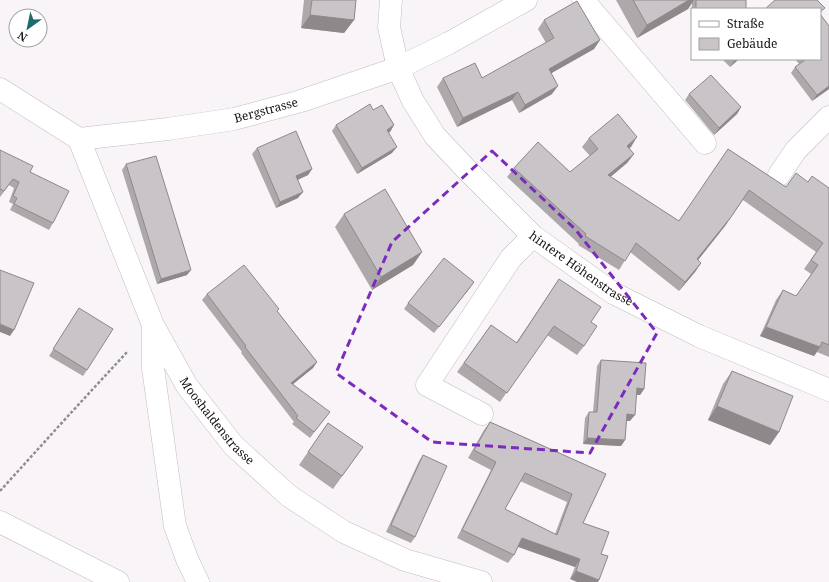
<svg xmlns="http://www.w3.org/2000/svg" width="829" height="582" viewBox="0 0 829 582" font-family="'Noto Serif',serif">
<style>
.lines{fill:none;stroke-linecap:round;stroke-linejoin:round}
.minor-casing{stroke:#c2bec0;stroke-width:23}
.path{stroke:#908d8f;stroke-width:2.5;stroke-dasharray:3 2;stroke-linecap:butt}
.minor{stroke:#fff;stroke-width:22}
.wall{fill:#ada9ab;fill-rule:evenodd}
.shaded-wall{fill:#8d898b}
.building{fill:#c9c4c7;stroke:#8d898b;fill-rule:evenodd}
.marked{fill:none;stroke:#7b2cbf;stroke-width:3;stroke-dasharray:8 5;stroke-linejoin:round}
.labels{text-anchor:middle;stroke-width:3.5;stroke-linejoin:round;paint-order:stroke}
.street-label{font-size:12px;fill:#141213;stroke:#fff}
</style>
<rect width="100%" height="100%" fill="#f8f4f7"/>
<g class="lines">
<defs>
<g id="minor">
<path id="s1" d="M391,0L389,27L398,68L413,101L435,136L467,170L533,236L613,293L699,336L829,390"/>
<path d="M583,0L705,143"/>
<path id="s2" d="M0,89L79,139L168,129L234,119L301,101L398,68L449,43L526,0"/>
<path id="s3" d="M79,139L153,325L187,386L233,445L289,496L344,532L405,560L481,582"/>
<path d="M779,175L796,150L829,117"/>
<path d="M153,328V368L175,526L187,559L198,582"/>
<path d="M482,414L427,385L511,258L533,236"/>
<path d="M0,522L118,582"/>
</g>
</defs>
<use href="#minor" class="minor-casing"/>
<path class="path" d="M0,491L68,416L128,351"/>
<use href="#minor" class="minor"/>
</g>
<path class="wall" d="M304,0H356L354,20L344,33L301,28Z
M616,0H746V9H692V28L691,27L692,3L688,9L637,38Z
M820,14L829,26V89L812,101L791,73L795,67L799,64L795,59H820Z
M544,20L600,40L594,49L551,73L552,94L519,113L512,100L457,127L437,87L443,78H482L546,43L538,29Z
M722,59H739L730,67Z
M689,94L741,107L737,114L714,135L685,100Z
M373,110L394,125L390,132H388L392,153L357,174L332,131L336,125Z
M589,138L631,147L629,148L634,154L627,163L610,177L679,221L728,149L786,187L808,182L829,188V357L817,352L814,356L760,336L776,300L783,290L796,296L811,274L804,269L816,252L743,200L725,226L698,260L701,263L695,272L679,291L630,252L619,270L578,245L579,244L507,177L514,168L570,172L590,156L582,147Z
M257,148L312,169L308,175L298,180V198L276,208L252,154Z
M0,150L30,172L53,223L49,230L10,210L13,204L9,202L14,188L9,185L0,197Z
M126,164L187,275L157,284L122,170Z
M344,214L422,252L413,265L372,290L335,227Z
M559,279L591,322L584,346L577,355L547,335L500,402L457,372L491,325L516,343Z
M474,282L434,333L404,309L408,303Z
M207,294L278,312L317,362L313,368L293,384L325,418L310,438L292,424L294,422L241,353L242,352L202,300Z
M79,308L87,370L83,376L49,356Z
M601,360L644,389L640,395H636L630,421H626L625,440L621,446L583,444L585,418L589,412H593L597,366Z
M732,371L779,432L770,445L708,420L723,384Z
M490,422L606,474L583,523L609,532L570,579L575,567L518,547L514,555L508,563L457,538L491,470L468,458L484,430ZM520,481L567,502L555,534L505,509Z
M328,423L363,447L333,489L299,465Z
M423,455L415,537L411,543L386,532L419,461Z"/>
<path class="shaded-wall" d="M689,0H694L688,9L637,38L647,25Z
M310,15L354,20L344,33L301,28Z
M600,40L594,49L543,78L549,69Z
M737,59H739L730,67L734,61Z
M558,86L552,94L519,113L525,105Z
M829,86V89L812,101L817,95Z
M518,92L512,100L457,127L463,118Z
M741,107L737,114L714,135L719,128Z
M394,125L390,132L382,136L387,130Z
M637,137L631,147L621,156L627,146Z
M397,147L392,153L357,174L362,168Z
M634,154L627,163L601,185L608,175Z
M312,169L308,175L292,182L296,176Z
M303,192L298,198L276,208L280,202Z
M731,217L725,226L691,269L697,259Z
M422,252L413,265L372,290L381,277Z
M701,263L695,272L679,291L685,282Z
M191,270L187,275L157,284L161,279Z
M474,282L470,288L434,333L439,327Z
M0,324L14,330L10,336L0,332Z
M766,327L820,347L814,356L760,336Z
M317,362L313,368L287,389L291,383Z
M637,388L644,389L640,395L632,394Z
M717,406L779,432L770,445L708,420Z
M627,414L635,415L630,421H622Z
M587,438L625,440L621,446L583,444Z
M522,538L580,559L575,567L516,546Z
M576,571L599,580L598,582H577L570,579Z"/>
<path class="building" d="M312,0H356L354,20L310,15Z
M633,0H689L647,25Z
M696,0H746V9H696Z
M775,0H817L825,8L820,12V9H765Z
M577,1L600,40L549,69L558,86L525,105L518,92L463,118L443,78L475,63L482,78L554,38L544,20Z
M820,14L829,26V86L817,95L795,67L805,60L804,59H820Z
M711,75L741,107L719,128L689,94Z
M370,104L373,110L382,105L394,125L387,130L397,147L362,168L336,125Z
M618,114L637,137L627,146L634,154L608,175L679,221L728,149L786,187L796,173L808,182L812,176L829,188V345L822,342L820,347L766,327L783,290L796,296L818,265L811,260L823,243L749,190L731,217L697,259L701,263L685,282L636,243L625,261L585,236L586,234L514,168L538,142L570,172L598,149L589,138Z
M296,131L312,169L296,176L303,192L280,202L257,148Z
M0,150L33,166L30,172L69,191L53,223L14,204L17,198L13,196L19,182L13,179L4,191L0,189Z
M156,156L191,270L161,279L126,164Z
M385,189L422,252L381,277L344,214Z
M444,258L474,282L439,327L408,303Z
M244,265L279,309L277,311L317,362L291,383L330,412L314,432L296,418L298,416L245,347L246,346L207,294Z
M0,270L34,283L14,330L0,324Z
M559,279L601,307L591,322L597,326L584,346L554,326L507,393L464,363L491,325L517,343Z
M79,308L113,329L87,370L53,349Z
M601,360L646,363L644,389L637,388L635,415L627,414L625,440L587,438L589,412H597Z
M732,371L793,396L779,432L717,406Z
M490,422L606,474L583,523L609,532L601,554L608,556L599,580L576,571L580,559L522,538L514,555L462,530L496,462L474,450ZM525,473L572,494L557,535L505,509Z
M328,423L363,447L342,476L308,452Z
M423,455L447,466L415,537L391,525Z"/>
<path class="marked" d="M492,151L575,229L657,333L590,453L432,442L336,373L392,242Z"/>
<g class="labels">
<g class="street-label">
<text dy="4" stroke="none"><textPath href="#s2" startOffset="283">Bergstrasse</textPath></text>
<text dy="4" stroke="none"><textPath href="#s1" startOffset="345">hintere Höhenstrasse</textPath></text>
<text dy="4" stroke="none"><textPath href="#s3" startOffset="316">Mooshaldenstrasse</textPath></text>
</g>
</g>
<rect x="691" y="8" width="130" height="52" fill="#ffffff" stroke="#a1a0a1"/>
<rect x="699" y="21" width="20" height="6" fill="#ffffff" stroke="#a1a0a1"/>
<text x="727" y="28" font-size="12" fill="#141213">Straße</text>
<rect x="699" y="38" width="20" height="12" fill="#c9c4c7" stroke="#a1a0a1"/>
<text x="727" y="48" font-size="12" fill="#141213">Gebäude</text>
<g transform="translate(28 28) rotate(213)"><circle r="19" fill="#ffffff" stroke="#a1a0a1"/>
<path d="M0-3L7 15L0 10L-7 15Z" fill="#1e6a6c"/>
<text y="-6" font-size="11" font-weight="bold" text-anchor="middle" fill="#141213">N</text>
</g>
</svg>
